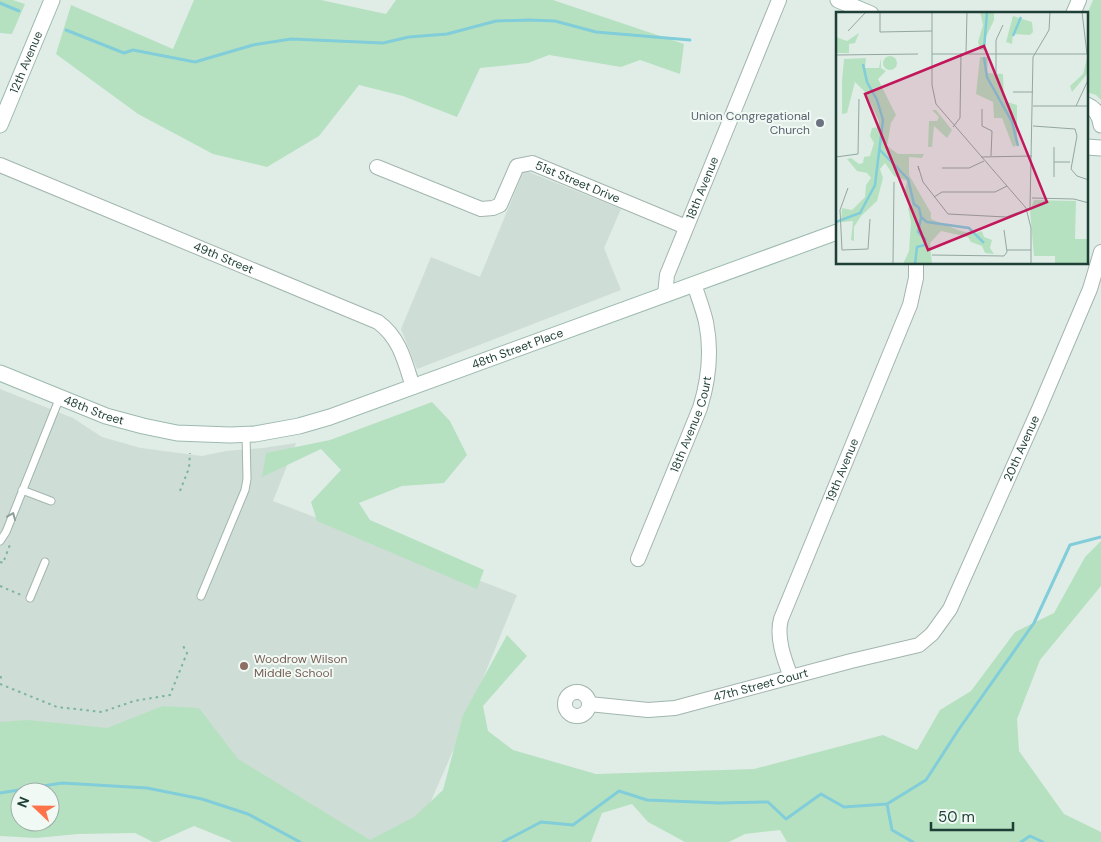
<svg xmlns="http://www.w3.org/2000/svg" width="1101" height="842" viewBox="0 0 1101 842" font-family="'DM Sans',sans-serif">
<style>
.built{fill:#ceddd5}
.green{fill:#b6e1c0;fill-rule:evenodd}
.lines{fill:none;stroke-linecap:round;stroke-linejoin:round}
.stream{stroke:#81cdd9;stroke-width:3}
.lane-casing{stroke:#a2b5ae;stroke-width:9}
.street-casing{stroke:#a2b5ae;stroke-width:16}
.secondary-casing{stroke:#9dbaaf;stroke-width:17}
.path{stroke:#7cb4a1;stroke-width:2;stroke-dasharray:2.5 4;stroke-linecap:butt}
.lane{stroke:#fff;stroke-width:7}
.street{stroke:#fff;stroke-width:14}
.secondary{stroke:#fff;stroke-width:15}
.oneway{stroke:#8e9f9a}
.worship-dot{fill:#6b7280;stroke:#f1f9f4;stroke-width:2}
.education-dot{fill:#8d6e63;stroke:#f1f9f4;stroke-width:2}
.labels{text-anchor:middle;stroke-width:4;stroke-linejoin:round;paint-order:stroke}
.street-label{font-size:12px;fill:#1e3f35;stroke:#f1f9f4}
.worship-label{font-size:12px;fill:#5b616d;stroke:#f1f9f4;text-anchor:end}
.education-label{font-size:12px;fill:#785e54;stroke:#f1f9f4;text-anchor:start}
.inset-river{fill:none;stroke:#81cdd9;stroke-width:2.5}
.inset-road{fill:none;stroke:#92a7a0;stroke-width:1}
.view{fill:#c2185b;fill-opacity:0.15;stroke:#c2185b;stroke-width:2.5}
.inset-edge{fill:none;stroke:#1e3f35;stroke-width:2.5}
</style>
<rect width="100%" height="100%" fill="#e0ede7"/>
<path class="built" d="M524,170L621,209L604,248L621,290L417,369L401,329L431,257L480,277Z
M0,389L73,418L102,437L141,448L202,456L226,451L263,448L296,443L273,501L517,595L459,737L413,842H256L0,739Z"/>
<path class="green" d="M0,0H13L25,4L12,34L0,33Z
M194,0H321L386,14L396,0H553L684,44L680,74L640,60L621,67L549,55L528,63L480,68L457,117L403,96L359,85L319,136L267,167L213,154L138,114L56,54L71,5L173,49Z
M1093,0H1101V100L1096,95L1087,92V14Z
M432,402L450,421L467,455L444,483L402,486L359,503L370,520L484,570L477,589L317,521L311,502L341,470L321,449L262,477L266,453L330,440Z
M1101,541V586L1040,660L1017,719L1019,751L1064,814L1101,832V842H787L780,830L745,834L729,842H685L648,822L632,804L602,813L591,842H231V841L194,826L158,842H153L135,833L78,834L36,838L0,836V722L28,720L107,728L163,706L199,708L238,759L370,840L414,817L443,790L463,715L507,635L527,656L483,706L488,731L513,750L596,774L754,769L883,735L917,750L940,710L971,691L1015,632L1054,613L1085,557ZM20,792H50V822H20Z"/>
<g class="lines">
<path class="stream" d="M0,3L19,11
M66,30L124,53L133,50L195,62L253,45L291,39L383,43L409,37L447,34L496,21L529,20L555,21L596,32L690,40
M0,793L62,783L147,788L202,799L248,814L300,842
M887,804L892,830L913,842
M503,842L541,822L573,825L619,791L647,800L719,803L768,802L786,819L821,794L844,807L887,804L926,780L959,729L1034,623L1070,545L1101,537
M1021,842L1030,836L1043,842"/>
<defs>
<path id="lane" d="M22,490L51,501
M0,541L6,532L60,397
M201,596L245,490L247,479L246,434
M30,598L45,562"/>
<g id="street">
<path d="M1073,14L1079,0"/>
<path id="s1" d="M0,165L378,322C400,338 405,362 413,387"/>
<path id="s2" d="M377,167L481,209L493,208L500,205L517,166L532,163L686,227"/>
<path id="s3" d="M665,295L667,275L779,0"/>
<path id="s4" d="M638,559L700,408C709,379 712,351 706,322C703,309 698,296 694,284"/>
<path id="s5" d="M791,677C784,659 776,637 781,619L910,305L916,278V264"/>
<circle cx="577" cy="704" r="12"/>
<path id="s6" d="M589,704L648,710L675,708L851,661L919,645L932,634L950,609L1039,409L1090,289L1101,252"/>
</g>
<g id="secondary">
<path d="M838,0L871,14"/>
<path d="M1087,105C1096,109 1100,116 1101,125"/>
<path id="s7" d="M0,125L52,0"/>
<path d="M1087,147L1101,148"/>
<path id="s8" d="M0,373L106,416L143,426L177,433L230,435L255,434L299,426L330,417L837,232"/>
</g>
</defs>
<use href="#lane" class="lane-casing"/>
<use href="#street" class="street-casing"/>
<use href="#secondary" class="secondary-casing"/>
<path class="path" d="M180,491L189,468L190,453
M0,562L3,563L11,542
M0,586L21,595
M0,677H1L0,680
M0,684L57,707L102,712L134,701L170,695L187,653L182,644"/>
<use href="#lane" class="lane"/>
<use href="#street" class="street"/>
<use href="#secondary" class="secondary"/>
</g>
<defs><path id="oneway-chevron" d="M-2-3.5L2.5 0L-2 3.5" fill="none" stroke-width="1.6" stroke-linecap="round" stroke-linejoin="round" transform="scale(1.25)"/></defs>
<use class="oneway" href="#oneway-chevron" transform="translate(12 516) rotate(-68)"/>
<circle class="worship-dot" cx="820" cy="123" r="5"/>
<circle class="education-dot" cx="244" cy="666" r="5"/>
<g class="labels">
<g class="street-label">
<text dy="4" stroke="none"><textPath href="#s7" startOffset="68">12th Avenue</textPath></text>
<text dy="4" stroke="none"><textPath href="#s2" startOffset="239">51st Street Drive</textPath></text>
<text dy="4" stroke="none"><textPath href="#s3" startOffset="114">18th Avenue</textPath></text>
<text dy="4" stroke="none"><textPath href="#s1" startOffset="242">49th Street</textPath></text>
<text dy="4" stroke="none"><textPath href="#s8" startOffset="542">48th Street Place</textPath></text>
<text dy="4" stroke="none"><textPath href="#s8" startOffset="101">48th Street</textPath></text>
<text dy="4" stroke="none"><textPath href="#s4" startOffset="145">18th Avenue Court</textPath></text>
<text dy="4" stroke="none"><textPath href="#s6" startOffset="562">20th Avenue</textPath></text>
<text dy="4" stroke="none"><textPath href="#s5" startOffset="221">19th Avenue</textPath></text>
<text dy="4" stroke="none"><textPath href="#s6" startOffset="175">47th Street Court</textPath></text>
</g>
<g class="worship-label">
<text x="810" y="120">Union Congregational<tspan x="810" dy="14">Church</tspan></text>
</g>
<g class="education-label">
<text x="254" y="663">Woodrow Wilson<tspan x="254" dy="14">Middle School</tspan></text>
</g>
</g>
<g transform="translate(836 12)">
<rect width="252" height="252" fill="#e0ede7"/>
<path d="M144,0H158V8L149,27V38H144L142,30L147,13ZM177,4L196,10L197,20L194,23L177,22L176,32L170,30ZM23,21L19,31L13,32V41H0V25L11,29ZM47 51a7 7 0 1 1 14 0a7 7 0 1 1-14 0ZM144,45H152L151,61L167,62L168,89L181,93V133L177,135L166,106H158L157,90L140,82ZM30,46L29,56H43L45,46V56L50,59L42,67L60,103L55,111L51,134L62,142H88L86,146L73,145V163L95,201V207L122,218L137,222L146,219L148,225L156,228L154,236L158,242L149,241L146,234L135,230L132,225L105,219L94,231L96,252H67L73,239L75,210L72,196L76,192L68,183L71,169L58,164L49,151L44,157L47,166L41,189L25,204L18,215V229L15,228L17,209L5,210L6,196L16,198L29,185L30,173L35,166L31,161L21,159L11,147L15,146L23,152L27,151L28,145L34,144L38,131L34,124L36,116L43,115V109L29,80L19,70L11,101L6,102V69L8,47ZM251,46L252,61L236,80L234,74L247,62ZM96,98H100L116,118L111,126L98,114L96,135H92L93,109H101L103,105ZM198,188L240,189L239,227H252V252H219V244H198L194,199Z" fill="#b6e1c0"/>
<path class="inset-river" d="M177,24L185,5M148,37L151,0M148,45L151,65L176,110L182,134M43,137L72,167L78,192L83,196L85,205L91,210L133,216L148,231M0,210L24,201L39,173L47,108L41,88L31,70L27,52M79,252L81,235L89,233V227L82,220L85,206"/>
<path class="inset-road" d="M44,0V20L96,19M96,0V73L100,92L190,196L195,216V252M246,0L251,42M12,19L30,0M130,41L131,0M96,42H253M0,43L82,42M160,61V28L167,13M177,80H197M197,94H253M240,94L253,66M146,97V114L156,119L155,144M197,114L239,117L241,124L235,157L241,164L253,168M117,115L124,106L125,41M0,145L22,142L23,87M145,145L196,144M218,150H234M106,156H133L148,149M83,158L82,154L87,170L112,202L170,205L194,196L197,45L213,18L214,0M218,165V135M12,176L4,198L6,238L32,237L34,207M98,185L106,180H159L171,174M196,186L238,187L253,191M171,238H195M96,243L168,244L171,240L168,218M57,252L58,170"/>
<path class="view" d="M148,34L211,190L92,238L29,82Z"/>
<rect width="252" height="252" class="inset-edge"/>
</g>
<g transform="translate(35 807) rotate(292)"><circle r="24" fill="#f1f9f4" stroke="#9dafa8"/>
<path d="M0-4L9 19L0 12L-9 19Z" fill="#ff734b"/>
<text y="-8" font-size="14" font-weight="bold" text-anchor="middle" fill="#1e3f35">N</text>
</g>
<path d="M931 822v8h82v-8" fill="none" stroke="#1e3f35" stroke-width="2.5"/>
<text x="938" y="822" font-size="15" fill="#1e3f35" stroke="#f1f9f4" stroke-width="4" paint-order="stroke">50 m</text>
</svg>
